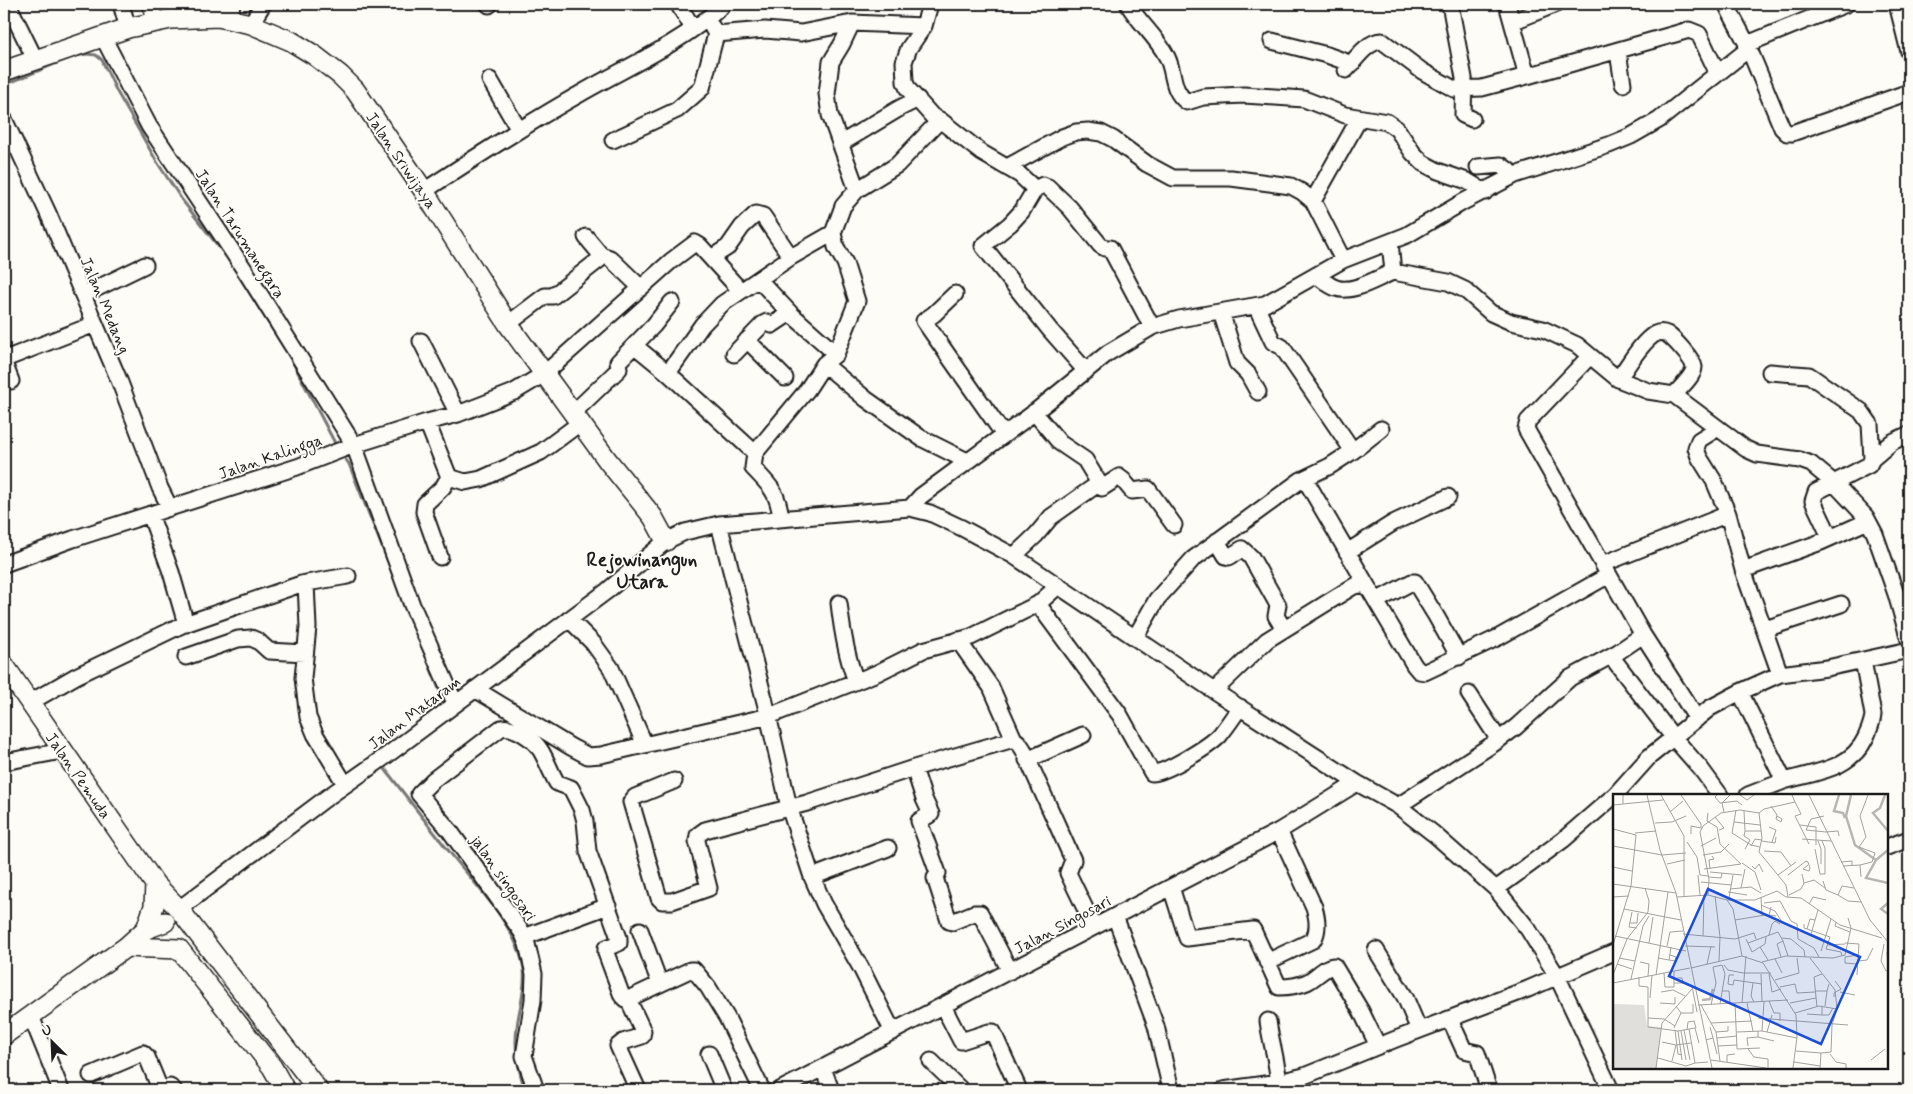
<svg xmlns="http://www.w3.org/2000/svg" width="1913" height="1094" viewBox="0 0 1913 1094" font-family="Mynerve,sans-serif">
<style>
.lines{fill:none;stroke-linecap:round;stroke-linejoin:round}
.stream{stroke:#797876;stroke-width:3}
.minor-casing{stroke:#1c1c1c;stroke-width:19}
.major-casing{stroke:#1c1c1c;stroke-width:22}
.minor{stroke:#fdfcf7;stroke-width:15}
.major{stroke:#fdfcf7;stroke-width:19}
.labels{text-anchor:middle;stroke-width:4;stroke-linejoin:round;paint-order:stroke}
.street-label{font-size:16px;fill:#1c1c1c;stroke:#fdfcf7}
.quarter-label{font-size:19px;font-weight:bold;fill:#1c1c1c;stroke:#fdfcf7}
.inset-river{fill:none;stroke:#b7b6b2;stroke-width:2.5}
.inset-road{fill:none;stroke:#a3a29f;stroke-width:1}
.view{fill:#1d4ed8;fill-opacity:0.15;stroke:#1d4ed8;stroke-width:2.5}
.inset-edge{fill:none;stroke:#1c1c1c;stroke-width:2.5}
</style>
<rect width="100%" height="100%" fill="#fdfcf7"/>
<filter id="ink" filterUnits="userSpaceOnUse"><feTurbulence type="fractalNoise" baseFrequency=".02" numOctaves="2"/><feDisplacementMap in="SourceGraphic" scale="10" xChannelSelector="R" yChannelSelector="G"/><feConvolveMatrix kernelMatrix="1 2 1 2 8 2 1 2 1" color-interpolation-filters="sRGB"/></filter>
<g filter="url(#ink)">
<g class="lines">
<path class="stream" d="M4,85L71,57L86,54L96,55L102,60L117,92L157,162L182,200L226,256L268,322
M290,357L337,447
M342,454L349,464L392,572
M417,634L444,702L419,722
M382,765C405,795 428,825 452,855C478,888 518,928 524,970C526,990 519,1008 517,1027C514,1050 518,1068 525,1090"/>
<defs>
<path id="minor" d="M8,4L35,59
M121,4L128,28
M150,4L156,21
M217,4L218,17
M488,4L489,5
M678,4L693,28
M930,4L924,26L909,48L904,62L905,82L908,89L932,116L940,120
M1128,4C1139,23 1157,37 1167,57C1175,73 1171,91 1187,102L1203,97L1244,95L1304,99L1345,115L1387,122L1397,129L1413,153L1423,163L1438,171L1467,181L1485,192
M1450,4L1464,78L1463,115L1472,119
M1507,4L1527,76L1689,30L1699,34L1717,72
M1846,4L1747,44L1782,128L1787,133H1792L1909,92
M1897,4L1909,52
M230,18L232,4
M1512,22L1556,4
M251,24L263,4
M712,27L716,34L765,30L801,33L852,23
M103,37L149,126L246,272L354,445L412,605L455,703
M1272,41L1327,55L1352,64
M1618,52L1623,84
M1346,70C1355,60 1367,41 1382,41L1422,71L1454,89L1482,88L1527,76
M490,80L519,130
M4,119L48,213L119,380L160,488L170,508
M613,140L677,110L702,88L716,34
M840,144L900,108L918,99
M1007,167L1062,137L1076,132L1088,131L1101,133L1113,139L1147,164L1173,178H1231L1291,186L1302,192L1313,201L1343,260
M1478,167L1501,165L1515,175
M1035,189L1043,185L1048,187L1070,208L1100,245L1105,248H1110L1152,327
M857,190L830,115L827,94L831,62L842,44L852,23L924,26
M424,191C477,156 530,122 585,91C631,65 681,43 721,7
M1313,201L1359,119
M586,237L601,255L610,258L641,288
M1390,242L1393,272L1448,282L1465,290L1491,313L1511,322L1543,329L1577,345L1618,379L1648,391L1674,395L1746,449L1757,454L1800,460L1811,464L1834,483L1866,517L1875,534L1896,594L1909,640
M711,258L728,247L742,227L756,214L763,216L791,257
M1316,275C1322,279 1329,286 1336,288C1353,294 1377,278 1393,272
M759,280L790,313L836,354
M955,294L934,314L924,321L1004,435
M83,295L145,265
M1221,312L1237,363L1248,374L1258,392
M508,324L545,296H553L604,256
M747,340L785,378
M421,341L458,414
M635,346L668,373L755,453L807,390L824,364L836,354L857,301L845,263L836,247L833,233L843,206L857,190L897,165L940,120L982,153L1020,175L1035,189L1022,211L1010,224L983,246L1050,330L1086,371
M734,354L763,324L767,322L772,325L790,313
M1590,356L1528,421L1526,429L1643,635L1697,719
M824,364L866,399L921,438L967,461
M1770,372L1809,375L1861,411L1870,424L1872,459L1869,465L1816,492L1813,501L1830,537
M668,373L702,325L722,304L791,257L833,233
M1618,379C1628,366 1641,342 1655,334C1659,332 1663,332 1667,334C1673,338 1693,359 1694,367C1694,376 1680,388 1674,395
M11,381L4,363L5,359L95,324
M1034,412L1060,443L1085,460L1102,488L1119,477L1123,480L1132,491L1148,489L1174,525
M573,413L619,369L618,362L654,325L672,302
M427,422L449,477L443,487L425,504L424,512L440,557
M1353,451L1381,429
M755,453L753,468C770,486 778,492 781,518
M1872,459L1892,442L1909,434
M449,477L465,482L481,479L541,452L580,423
M1305,479L1366,584
M910,508L921,496L1031,415L1108,353L1152,327L1179,319L1265,304L1343,260L1407,235L1463,202L1515,175L1609,145L1631,136L1659,120L1746,51L1747,44L1726,4
M150,514L171,572L186,624
M1728,514L1743,570L1780,674
M719,524L765,702L789,807L812,877L824,904L861,968L893,1032
M1217,541L1226,556L1229,557L1242,549L1251,557L1278,605L1276,616L1284,629
M1347,552L1393,523L1448,497
M1014,556L1036,535L1051,517L1098,484
M4,564L73,539L297,467L354,445L427,422L458,414L514,392L544,374L671,261L695,243L700,246L740,290
M1603,564L1728,514L1714,481L1699,457L1696,448L1699,440L1718,428
M1743,570L1821,542L1868,521
M306,583L308,627L303,678L308,717L315,734L345,784
M1376,601L1412,582H1415L1436,616L1459,657
M839,603C842,630 846,656 856,681
M1038,604L1120,715L1152,773C1166,773 1210,746 1220,735C1227,726 1234,716 1240,707
M569,619L593,643L611,668L645,745
M1765,629L1841,604
M1135,638L1157,599L1193,559L1301,480L1330,466L1353,451L1282,347L1273,342L1256,306
M958,640L991,687L1014,739L1019,743L1023,749L1073,860L1068,873L1094,927
M1611,656L1673,737L1701,769L1720,795
M186,657L238,639L251,638L258,641L269,651L305,653
M475,689L571,747L588,756L601,755L769,716L877,673L923,650L971,637L1038,604L1058,586
M1214,691L1267,640L1354,586L1366,584L1414,665L1419,671L1425,672L1499,637L1609,575
M1740,692L1784,781L1748,795
M1469,694L1499,740
M29,703L76,676L182,625L301,584L348,576
M1027,760L1083,735
M4,762L62,751
M914,768L924,799L931,814L919,821L938,873L935,878L949,921L952,922L974,913H980L1010,971
M674,781L635,797L631,802L659,898L662,901H672L709,888L697,841L698,835L705,830L807,803L914,768L1014,739
M1784,781C1815,772 1851,770 1866,737C1869,730 1872,724 1873,715L1863,660
M1398,806L1493,744L1516,727L1570,678L1618,652L1643,635
M1887,847L1909,839
M812,877L888,848
M1171,887L1187,938L1253,930L1279,987C1289,987 1298,986 1307,982C1316,978 1325,966 1334,966L1361,1011L1378,1046
M1496,889L1563,840L1615,795L1649,757L1710,708L1740,692L1780,674L1827,668L1909,650
M179,909L325,799L386,756L607,591L666,541L685,532L719,524L910,508L930,513L962,528L1014,556L1214,691L1357,783L1398,806L1434,834L1496,889L1528,929L1557,976L1611,1090
M1115,916L1156,1026L1171,1090
M640,930L660,984
M524,937L608,906
M1376,950L1405,997L1419,1030
M1267,962L1313,940C1319,931 1317,917 1314,907L1279,831
M628,999L690,970H694L708,987L727,1018L762,1090
M943,1006L961,1041L989,1032H993L1019,1090
M31,1016L61,1090
M1450,1019L1464,1050L1477,1053L1489,1090
M1268,1021C1271,1044 1279,1067 1279,1090
M709,1054L724,1090
M931,1061L961,1090
M823,1068L831,1090
M91,1075L143,1053L147,1057L160,1089L170,1087L174,1090
M536,1090L524,1056L533,1000L534,974L527,944L523,934L505,908L450,831L419,794L433,780L501,728C514,725 535,740 541,751C547,761 551,773 557,783L571,788L582,810L585,821L588,851L619,938V943L606,948V953L622,996L625,999H628L643,1031L642,1036L623,1042L618,1046L638,1090
M780,1090L1279,831L1357,783
M1223,1090L1279,1082L1304,1076L1396,1039L1528,989L1614,952"/>
<path id="major" d="M4,71L128,28L171,19L218,17L251,24L291,41L314,55L340,75L355,90L424,191L508,324L608,461L653,517L666,541
M4,665L155,884L179,909L318,1090
M146,929L154,906L155,884
M126,947L179,949L272,1067L285,1090
M4,1035L126,947L146,929L165,922"/>
</defs>
<use href="#minor" class="minor-casing"/>
<use href="#major" class="major-casing"/>
<use href="#minor" class="minor"/>
<use href="#major" class="major"/>
</g>
</g>
<g class="labels">
<g class="street-label">
<text transform="translate(402 160) rotate(56)" y="6">Jalan Sriwijaya</text>
<text transform="translate(241 233) rotate(57)" y="6">Jalan Tarumanegara</text>
<text transform="translate(106 305) rotate(67)" y="6">Jalan Medang</text>
<text transform="translate(270 456) rotate(-19)" y="6">Jalan Kalingga</text>
<text transform="translate(414 712) rotate(-37)" y="6">Jalan Mataram</text>
<text transform="translate(79 775) rotate(55)" y="6">Jalan Pemuda</text>
<text transform="translate(504 877) rotate(55)" y="6">jalan singosari</text>
<text transform="translate(1062 924) rotate(-28)" y="6">Jalan Singosari</text>
</g>
<g class="quarter-label">
<text x="642" y="566">Rejowinangun<tspan x="642" dy="22">Utara</tspan></text>
</g>
</g>
<g transform="translate(1613 794)">
<rect width="275" height="275" fill="#fdfcf7"/>
<path d="M0,210L31,211L34,232L48,233L43,274H0Z" fill="#e0dfdb"/>
<path class="inset-river" d="M226,1L221,17L230,19L232,24M238,1L233,22L242,51L263,66L253,84L275,89M272,1L267,14L260,19L275,37M263,66L275,56M275,109L268,115L275,120M89,206L97,205L100,195"/>
<path class="inset-road" d="M34,1L47,56L63,99L99,274M48,1L71,42V102M68,1L88,30V34L78,32V40M104,1L102,3L107,9L124,7L129,11M127,1L134,6L141,1M196,1L257,126L275,148M182,8L188,20L182,22L196,50M10,10L50,6M0,11L10,10V1M158,12L164,21L163,25L168,28L169,25L164,22M123,16L119,39L138,51L147,53M131,17L132,37H148M57,18L70,7M111,18L109,9L117,1M95,19L94,27L104,33L107,50L128,70M146,19L151,15L182,8L179,1M211,22L198,25L193,36L213,38M102,23L111,34L106,36M121,28L147,31M42,29L59,28L73,22M187,31L203,33V51M156,33L163,36L159,48M0,35L23,41L18,92L0,151M132,37L131,42L137,46L132,55M87,38L90,32L108,19L127,16L146,19L149,44L146,58L173,91L175,103M87,38L96,85L95,101M213,38L225,37L226,42M22,39L43,37M189,45L218,47M149,47L162,49L163,43M205,47L208,55V70M74,48L84,63L87,81L95,82M0,52L49,61M88,52L103,44M138,52L142,45L149,46M202,55L207,80H212V54L209,47M151,57L168,58L178,72M49,61L73,59M90,61L108,58L116,50M228,68L239,67V72M129,69L142,78L148,96M54,70L72,66M139,72L142,75L146,70L150,78M230,72L247,71M0,73L19,77M91,75L128,70M97,75L96,66L101,65L99,62M97,78L129,81M85,81L87,101M165,81L183,68M175,81L193,67L195,68L197,74L196,77L190,75L195,71M96,83L108,84L109,79M248,83L247,71L259,68L262,59L246,53L253,43L247,22L255,1M210,87L213,96L225,101M88,88L118,91M191,89L201,86L212,94M0,90L63,99M128,94L132,75M241,94L229,92L225,101L235,107L248,108M117,95L138,93L148,99M115,98L134,101M176,101L188,95L191,89L189,80M102,102L107,143L106,167M0,103L16,102M64,103L95,101L114,106L120,115L129,162M148,103L149,122M116,104L120,81M114,106H142L164,97L173,103L188,104L227,131L269,144M151,109L167,107L178,127L184,130L185,145L201,154L206,163M196,110L200,103L213,106M148,111L162,117L169,128M158,113L156,121L163,122M11,115L68,126M205,116L198,140L210,145M19,118L16,133L24,134M122,126L152,121M223,128L222,132L237,138M17,129H24L25,119M191,130V134L217,143L213,155L228,158L229,162M194,135L197,125L202,126M70,140L122,145L141,139L143,145M156,141L159,130L162,127L167,130M2,142L73,157M90,142L91,101M169,144L178,145L191,156L192,163M133,145L139,158L152,150L153,143M170,147L175,162M36,149L40,123M135,149L165,138L170,147L164,150L168,163M232,149L246,150L244,181M271,150L268,167L273,177L275,176M214,151L232,150M54,152L57,138L70,137M72,152L102,153M147,153L155,166M208,157L218,125M274,158L275,175M6,164L22,167M45,164L56,166L58,153M197,164L222,196L224,215M162,165L169,179M56,166L62,167L63,163L57,161M245,167L254,166L260,154M27,168L36,170L35,182M149,168L173,162L220,164L232,161L238,134L235,124M4,170L19,175M94,170L98,152M244,170L232,169V163L245,161M111,171L115,176L130,179H158M78,174L129,162L150,169L183,221L184,243L180,274M51,179L52,193H61V177M148,180L149,208M156,180L159,198L168,195M0,181L14,145L35,118L36,107L32,94M43,181L55,98M121,181H116L115,190L120,191L121,186L149,190M26,183V192L35,193V233L65,237L82,234L86,249M18,185L30,132L36,122M162,186L186,179L184,164M0,189L77,174M61,189H70L69,184H64M140,189L138,202L141,208M79,192L84,218M167,193L182,190L184,199L202,198M109,197H116L117,210M202,197H214L216,190M48,198L60,196L72,202M227,198L242,201M221,203V199L228,195L222,187M37,204L39,181M156,207L161,219H167V227M47,209L62,210V203M122,209L124,255L147,254M129,209L133,162M134,209L140,237M177,209L203,204M85,211L175,206M88,211L103,238L107,267M98,211L103,189L100,173L109,171L112,180L107,210M212,212L214,197M204,213L201,183L209,180M68,219H80V210M182,219L206,212L224,215L219,231L218,258L208,259M194,220L209,221V212M209,221H216L220,214M35,224L51,225L62,232M145,224L235,231M98,229L139,227M61,234L68,219L63,212M76,235L82,269L95,268M62,236L65,260L69,261M71,236L77,266M74,236L75,228L81,227L83,234M65,237L69,266M68,237L73,266M145,237V243L161,247M149,237L151,208M103,238L115,237V232M124,238L149,237L184,244M154,238L159,221M100,244L104,260M104,244L124,242M93,246L100,244L97,233M49,248L63,251L78,249M105,252L124,251M135,252L134,244L145,243M135,255L141,263L155,265V274M183,257L208,259L207,274M217,260L223,268L233,270V274M45,264L73,272L82,269M98,266L153,274M258,266L272,255M59,267L63,251M114,268V261L122,260M181,268L207,272M43,274L49,229L79,195"/>
<path class="view" d="M95,95L247,163L208,250L56,182Z"/>
<rect width="275" height="275" class="inset-edge"/>
</g>
<rect width="1913" height="1094" fill="none" stroke="#fdfcf7" stroke-width="20"/>
<rect x="10" y="10" width="1893" height="1074" fill="none" stroke="#1c1c1c" stroke-width="2" filter="url(#ink)"/>
<g transform="translate(52 1042) rotate(336)" stroke="#fdfcf7" stroke-width="4" paint-order="stroke">
<path d="M0-4L9 19L0 12L-9 19Z" fill="#1c1c1c"/>
<text y="-8" font-size="14" font-weight="bold" text-anchor="middle" fill="#1c1c1c">U</text>
</g>
</svg>
